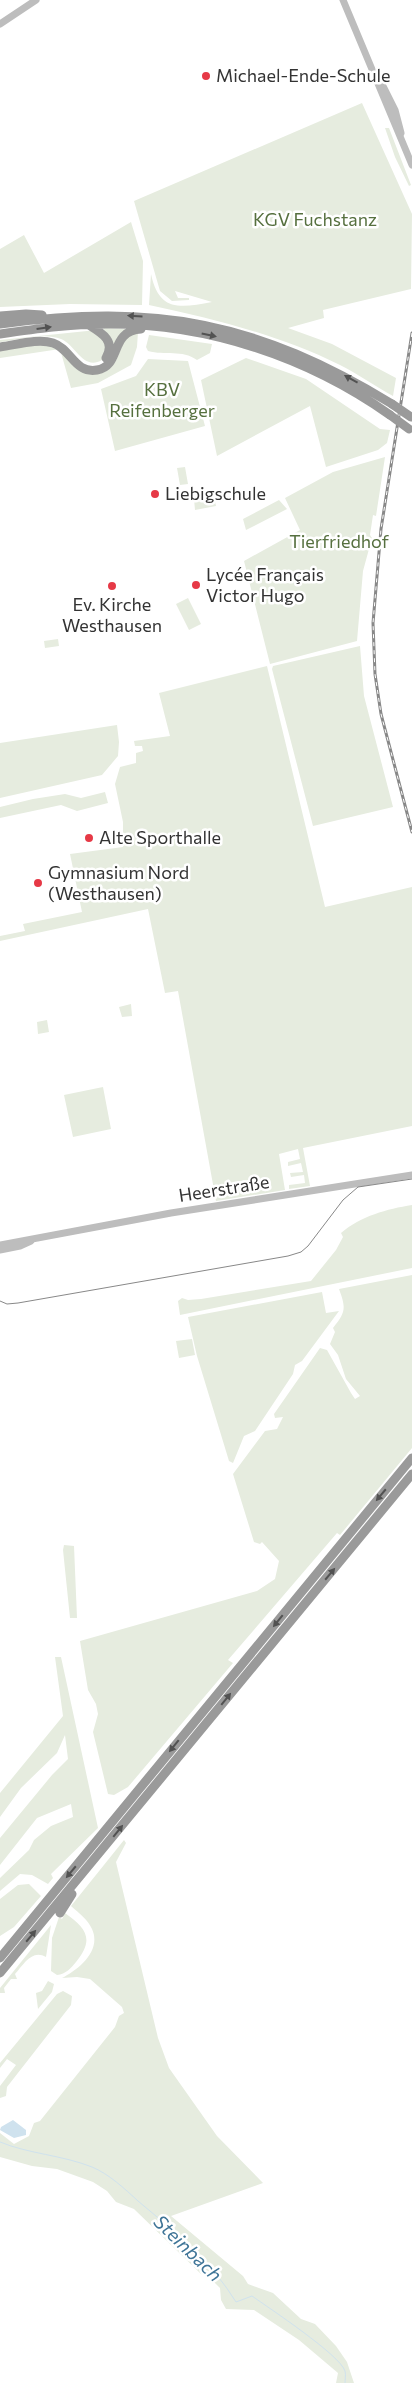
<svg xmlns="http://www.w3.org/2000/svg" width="412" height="2383" viewBox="0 0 412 2383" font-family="Commissioner,sans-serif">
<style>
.green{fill:#e6ecdf}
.water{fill:#cfe2ee}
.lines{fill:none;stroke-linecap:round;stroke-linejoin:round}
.stream{stroke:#cfe2ee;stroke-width:1}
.secondary{stroke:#bdbdbd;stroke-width:7}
.highway{stroke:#9a9a9a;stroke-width:9}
.tram{stroke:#888;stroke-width:1}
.rail-casing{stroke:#888;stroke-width:3}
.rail{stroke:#fff;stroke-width:1;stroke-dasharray:4;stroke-linecap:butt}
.highway-bridge{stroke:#9a9a9a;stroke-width:9}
.oneway{fill:#525252}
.poi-dot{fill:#e63946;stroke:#fff;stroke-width:2}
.labels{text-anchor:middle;stroke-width:5;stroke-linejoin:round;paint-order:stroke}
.poi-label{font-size:18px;fill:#333;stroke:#fff;text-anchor:start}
.park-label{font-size:18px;fill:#56703f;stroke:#fff}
.street-label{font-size:18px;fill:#333;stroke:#fff}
.water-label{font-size:19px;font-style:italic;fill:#3f7597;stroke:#fff}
</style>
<rect width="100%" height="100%" fill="#fff"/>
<path class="green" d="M362,103L412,214L411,289L323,310L324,318L288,328L332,344L396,378L393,396C375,386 358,374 340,365C279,335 215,319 149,305L151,274C159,312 180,308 212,302L175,291L178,298H189V300L172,301L160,291L134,201Z
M385,128H389L411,185L409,186L395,157Z
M131,222L143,261L142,305L70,304L0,307V249L24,235L44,273Z
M103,328L126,329V331L115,346Z
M87,331H95L108,343L102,360C83,371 76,345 61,339C44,332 18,340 0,342V340Z
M138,332L137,347L131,365L98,383L71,388L60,349L0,358V348C15,346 35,340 50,344C69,348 71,376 95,374C101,374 108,371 112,366C119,359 120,347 125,338Z
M149,335L212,344L210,353L197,360C182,349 165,356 148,351L146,347Z
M246,358L306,379L380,429L390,430L387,443L378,450L326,467L310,406L217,456L201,380Z
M148,359L188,361L205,426L115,451L101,389L136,376Z
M385,457L376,516L373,515L370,535L372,538L363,571L357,641L270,664L244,561L300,530L285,498L333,472Z
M185,467L188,484L180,485L177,468Z
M214,496L216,506L195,510L194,499Z
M279,500L287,509L246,530L243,519Z
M188,598L201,624L189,630L176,604Z
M58,639L59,646L45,648L44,641Z
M360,646L364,696L393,807L313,826L272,669L273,666Z
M267,666L325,907L412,887V1126L303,1148L310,1186L289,1189V1185L305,1183L304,1175L291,1177L290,1173L303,1172L301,1163L288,1166V1162L300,1159L298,1149L279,1154L285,1190L216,1201L178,991L165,993L148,909L0,941V936L25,931L23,924L82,912L70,854L123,847V822L115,784L120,767L136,763V753L143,751L142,746H135L134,741L170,736L159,693Z
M117,725L119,742L118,756L102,775L0,798V743Z
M105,792L108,803L77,811L61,805L0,818V807L33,799L65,794L81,798Z
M131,1004L132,1016L122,1017L119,1007Z
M47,1020L49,1032L38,1034L37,1022Z
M103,1087L111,1129L73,1137L64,1095Z
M412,1205V1268L180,1315L178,1301L182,1298L188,1300L201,1299L311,1281L336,1250L343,1237L341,1233C361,1216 387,1209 412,1205Z
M412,1275V1448L340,1535L337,1533L228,1660L233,1663L128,1787L114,1795L108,1794L93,1732L98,1714L96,1704L88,1690L80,1641L257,1591L275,1579L279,1561L262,1542L260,1544L254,1542L233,1474L265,1431L277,1429L283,1417L275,1418L274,1414L320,1348L327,1350L351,1393L355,1399L360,1396L346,1379L338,1355L330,1344L335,1332L333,1328C346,1312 346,1308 339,1289Z
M322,1292L326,1313L339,1311L302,1361L295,1365L293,1374L255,1431L244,1436L233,1463L229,1461L197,1356L188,1317Z
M192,1339L195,1355L179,1358L176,1341Z
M64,1545L74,1546L77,1618H70L63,1550Z
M55,1657H61L98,1828L51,1874L53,1878L48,1884L32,1875L20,1874L0,1891V1878L29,1850L34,1840L51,1826L73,1817L71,1804L37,1818L0,1865V1838L52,1775L68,1759L65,1735L57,1753L21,1788L0,1817V1793L63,1716Z
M124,1840L126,1843L116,1862L158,2038L169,2068L217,2136L263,2183L171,2216L243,2276L248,2284L273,2293L301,2319L315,2324L336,2346L347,2362L354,2383H336L338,2373L299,2340L254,2310L226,2309L221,2300L220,2288L209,2277L201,2274L134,2209L116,2202L107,2191L93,2182L57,2169L32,2166L0,2157V2133L14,2144L29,2136L34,2123L40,2121L115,2027L119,2016L124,2013L122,2007L90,1979L77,1977L62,1978C78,1970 102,1951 92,1929C88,1920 79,1913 71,1906Z
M29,1884L41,1896L14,1927L0,1936V1899L18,1885Z
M65,1913C86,1928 95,1939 76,1962C71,1968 66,1974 57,1975L51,1971L52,1938L59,1917L62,1919Z
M51,1925L46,1957C32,1949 24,1964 15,1974L17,1979H11L4,1988L5,1993H0V1988Z
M48,1981L54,1984L52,1992L38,2009L36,1993L42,1991Z
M63,1991L72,1996L71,2005L7,2087L6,2096L0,2098V2086L16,2065L7,2059L0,2068V2063L57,1994Z"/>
<path class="water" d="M13,2120L26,2130V2135L14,2138L0,2130L1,2127Z"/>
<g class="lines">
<path class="stream" d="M0,2142C29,2154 62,2155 92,2167C109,2174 125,2189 138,2201C175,2232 211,2261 236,2302L252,2296C269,2308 340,2355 345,2371C346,2375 345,2380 345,2383"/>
<path class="secondary" d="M343,0L412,165
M0,24L36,0
M378,76L395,110L401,133
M0,1245L171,1213L412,1175
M0,1250L20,1246L31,1241"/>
<path class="highway" d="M0,316L26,314L42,315
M0,324C157,303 257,322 392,404
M89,325C102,333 116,341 106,358
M0,334C35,329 70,324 106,324C207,323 308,357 390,415
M0,347C16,345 38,338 53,343C71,349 75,374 97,370C122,366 109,331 141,329
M60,1913L72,1894
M0,1958L412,1458
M0,1973L412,1474"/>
<path class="tram" d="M0,1301L7,1304L18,1303L288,1256L301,1252L308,1246L343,1200L358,1187L412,1179"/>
<defs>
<path id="rail" d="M412,333L381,529L373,623L375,674L381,714L412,832"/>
</defs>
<use href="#rail" class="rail-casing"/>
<use href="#rail" class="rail"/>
<path class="highway-bridge" d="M392,404L411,417
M390,415L409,429"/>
</g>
<defs><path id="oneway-solid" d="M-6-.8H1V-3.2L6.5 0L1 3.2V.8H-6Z" transform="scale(1.25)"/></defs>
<g class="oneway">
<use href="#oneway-solid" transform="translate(135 316) rotate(-177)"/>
<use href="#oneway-solid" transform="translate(44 328) rotate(-8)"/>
<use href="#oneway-solid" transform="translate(209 335) rotate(12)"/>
<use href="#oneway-solid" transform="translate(351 379) rotate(-151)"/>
<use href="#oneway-solid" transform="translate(381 1495) rotate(130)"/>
<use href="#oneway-solid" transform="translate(330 1574) rotate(-50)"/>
<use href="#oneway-solid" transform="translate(278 1621) rotate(129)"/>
<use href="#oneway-solid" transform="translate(226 1699) rotate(-51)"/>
<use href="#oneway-solid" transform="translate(174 1746) rotate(129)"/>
<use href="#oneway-solid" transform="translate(118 1831) rotate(-51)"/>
<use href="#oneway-solid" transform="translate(71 1872) rotate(130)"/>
<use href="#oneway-solid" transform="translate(31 1936) rotate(-50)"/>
</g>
<g class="poi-dot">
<circle cx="206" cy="76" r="5"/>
<circle cx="155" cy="494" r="5"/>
<circle cx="196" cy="585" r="5"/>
<circle cx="112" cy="586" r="5"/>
<circle cx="89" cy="838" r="5"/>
<circle cx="38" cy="883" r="5"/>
</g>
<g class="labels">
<g class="poi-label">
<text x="216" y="82">Michael-Ende-Schule</text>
<text x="165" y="500">Liebigschule</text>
<text x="206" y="581">Lycée Français<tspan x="206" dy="21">Victor Hugo</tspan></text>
<text x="112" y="611" text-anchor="middle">Ev. Kirche<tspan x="112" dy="21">Westhausen</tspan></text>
<text x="99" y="844">Alte Sporthalle</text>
<text x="48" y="879">Gymnasium Nord<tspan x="48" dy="21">(Westhausen)</tspan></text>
</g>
<g class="park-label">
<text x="315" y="226">KGV Fuchstanz</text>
<text x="162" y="396">KBV<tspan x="162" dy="21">Reifenberger</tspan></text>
<text x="339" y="548">Tierfriedhof</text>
</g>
<g class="street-label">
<text transform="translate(224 1189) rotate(-9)" y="6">Heerstraße</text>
</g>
<g class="water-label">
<text transform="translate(188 2248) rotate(44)" y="7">Steinbach</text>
</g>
</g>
</svg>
